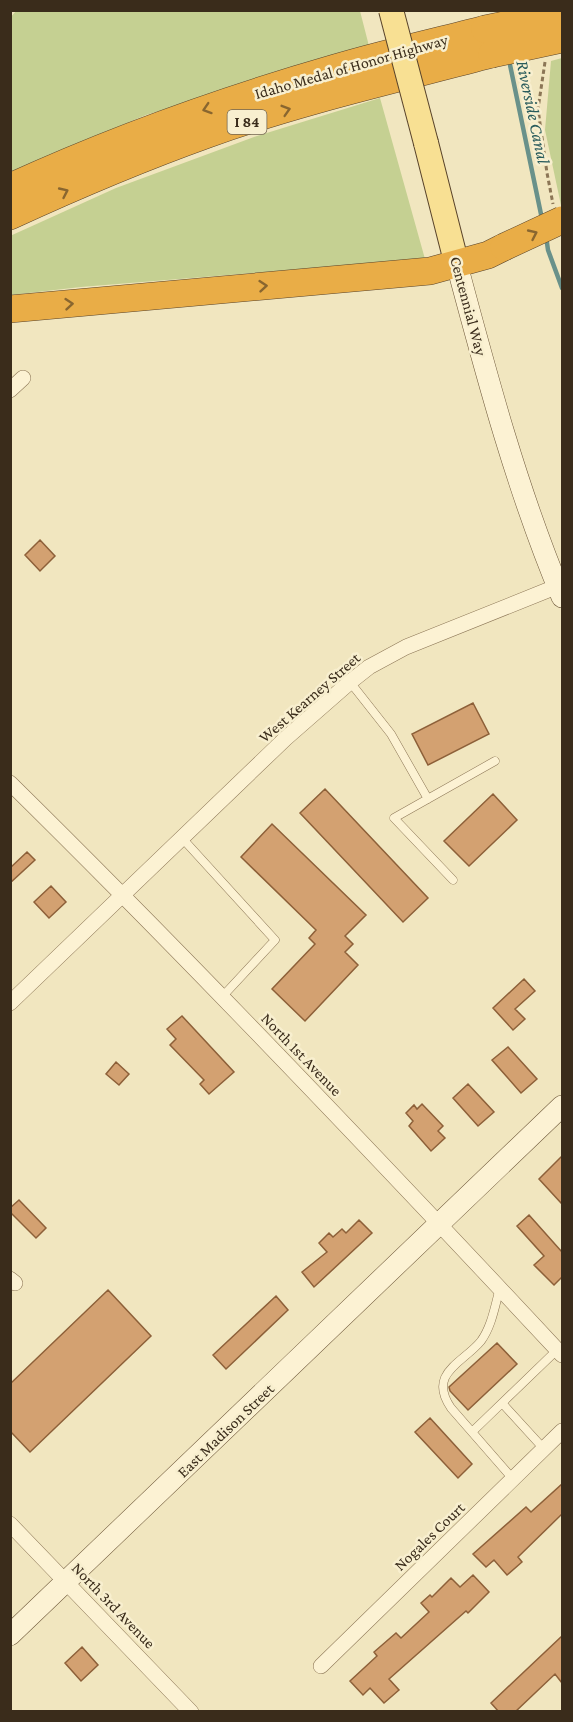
<svg xmlns="http://www.w3.org/2000/svg" width="573" height="1722" viewBox="0 0 573 1722" font-family="'Crimson Pro',serif">
<style>
.green{fill:#c5d092}
.lines{fill:none;stroke-linecap:round;stroke-linejoin:round}
.stream{stroke:#69918a;stroke-width:4.5}
.building{fill:#d3a171;stroke:#8d6039;stroke-width:1.5}
.service-casing{stroke:#8c7656;stroke-width:9}
.minor-casing{stroke:#8c7656;stroke-width:16}
.secondary-casing{stroke:#6d5739;stroke-width:22}
.primary-casing{stroke:#59432a;stroke-width:26}
.motorway-casing{stroke:#59432a;stroke-width:28}
.path{stroke:#8c7656;stroke-width:3;stroke-dasharray:4.5 3;stroke-linecap:butt}
.service{stroke:#fcf2d3;stroke-width:8}
.minor{stroke:#fcf2d3;stroke-width:15}
.secondary{stroke:#fcf2d3;stroke-width:21}
.primary{stroke:#f8e093;stroke-width:24}
.motorway{stroke:#e9ad47;stroke-width:27}
.primary-bridge-casing{stroke:#59432a;stroke-width:26;stroke-linecap:butt}
.motorway-bridge-casing{stroke:#59432a;stroke-width:28;stroke-linecap:butt}
.primary-bridge{stroke:#f8e093;stroke-width:24}
.motorway-bridge{stroke:#e9ad47;stroke-width:27}
.oneway{stroke:#89662f}
.labels{text-anchor:middle;stroke-width:5;stroke-linejoin:round;paint-order:stroke}
.shield{fill:#f8efcf;stroke:#736651;stroke-width:1.5}
.shield-label{font-size:15px;font-weight:bold;fill:#3a2c1b}
.street-label{font-size:16px;fill:#3a2c1b;stroke:#f8efcf}
.water-label{font-size:18px;font-style:italic;fill:#295b5b;stroke:#f8efcf}
</style>
<rect width="100%" height="100%" fill="#f1e6bf"/>
<path class="green" d="M16,11H360L369,46L146,115L11,172L10,18Z
M562,58V210L545,130L551,61Z
M380,98L425,259L81,287L11,295L10,236L116,188L257,136Z"/>
<g class="lines">
<path class="stream" d="M509,60L542,219
M546,236L548,250L562,288"/>
</g>
<path class="building" d="M40,540L55,556L40,571L25,555Z
M473,703L489,734L428,765L412,734Z
M325,789L428,898L403,922L300,813Z
M493,794L517,820L469,866L444,841Z
M272,824L366,915L345,936L353,944L345,952L358,965L305,1021L272,989L315,944L309,938L316,930L241,857Z
M27,852L35,860L10,883V868Z
M51,886L66,902L49,918L34,902Z
M524,979L535,991L515,1009L525,1019L513,1030L493,1008Z
M182,1016L234,1072L209,1094L200,1084L204,1080L170,1045L176,1039L167,1029Z
M508,1047L537,1079L521,1093L492,1060Z
M116,1062L129,1074L119,1085L106,1074Z
M468,1084L494,1112L478,1126L453,1098Z
M422,1104L443,1126L438,1131L445,1138L431,1151L409,1126L413,1121L406,1113L414,1105L417,1109Z
M562,1156V1204L539,1179Z
M19,1200L46,1228L36,1238L10,1212V1208Z
M529,1215L562,1252V1277L554,1285L534,1265L544,1256L517,1226Z
M359,1220L372,1233L314,1287L302,1272L327,1252L319,1243L329,1233L333,1237L342,1229L346,1233Z
M108,1290L151,1336L30,1452L10,1431V1384Z
M276,1296L288,1310L226,1369L213,1355Z
M497,1343L517,1364L468,1410L450,1391L449,1387Z
M430,1418L472,1464L458,1478L415,1432Z
M562,1484V1514L518,1557L522,1562L507,1575L494,1560L486,1567L473,1554L526,1507L531,1512Z
M473,1575L489,1592L468,1613L466,1611L389,1679L399,1690L384,1703L370,1688L363,1695L350,1681L377,1656L374,1652L396,1633L401,1638L429,1612L421,1603L430,1595L432,1597L451,1578L460,1587Z
M562,1636V1683L555,1674L515,1712H499L491,1703Z
M82,1647L98,1665L81,1681L65,1663Z"/>
<g class="lines">
<defs>
<path id="service" d="M350,682L391,734L428,799
M182,838L275,940L222,997
M453,880L394,818L495,761
M500,1288C495,1305 492,1326 481,1341C463,1363 427,1373 451,1408L513,1479
M502,1403L544,1449
M472,1432L557,1350"/>
<path id="minor" d="M10,390L23,378
M10,783C199,969 382,1162 562,1355
M10,1003L286,738L350,682L369,667L406,647L558,586
M10,1279L15,1283
M10,1524L191,1712
M321,1666L562,1431"/>
<path id="secondary" d="M457,265C487,377 517,490 562,597
M10,1635L562,1106"/>
<path id="primary" d="M426,143L457,265"/>
<path id="motorway" d="M10,187C115,139 224,100 335,68C385,53 435,42 485,29
M10,216C75,186 141,158 208,134C300,101 397,79 492,54
M10,309L430,271L488,255L504,247"/>
</defs>
<use href="#service" class="service-casing"/>
<use href="#minor" class="minor-casing"/>
<use href="#secondary" class="secondary-casing"/>
<use href="#primary" class="primary-casing"/>
<use href="#motorway" class="motorway-casing"/>
<path class="path" d="M545,62L538,109L547,173L553,204"/>
<use href="#service" class="service"/>
<use href="#minor" class="minor"/>
<use href="#secondary" class="secondary"/>
<use href="#primary" class="primary"/>
<use href="#motorway" class="motorway"/>
<defs>
<path id="primary-bridge" d="M391,10L426,143"/>
<path id="motorway-bridge" d="M485,29L562,13
M492,54L562,39
M504,247L562,220"/>
</defs>
<use href="#primary-bridge" class="primary-bridge-casing"/>
<use href="#motorway-bridge" class="motorway-bridge-casing"/>
<use href="#primary-bridge" class="primary-bridge"/>
<use href="#motorway-bridge" class="motorway-bridge"/>
</g>
<defs><path id="oneway-chevron" d="M-2-3.5L2.5 0L-2 3.5" fill="none" stroke-width="1.6" stroke-linecap="round" stroke-linejoin="round" transform="scale(1.5)"/></defs>
<g class="oneway">
<use href="#oneway-chevron" transform="translate(207 109) rotate(162)"/>
<use href="#oneway-chevron" transform="translate(286 110) rotate(-17)"/>
<use href="#oneway-chevron" transform="translate(64 192) rotate(-25)"/>
<use href="#oneway-chevron" transform="translate(533 234) rotate(-25)"/>
<use href="#oneway-chevron" transform="translate(263 286) rotate(-5)"/>
<use href="#oneway-chevron" transform="translate(69 304) rotate(-5)"/>
</g>
<g class="labels">
<rect class="shield" x="227.5" y="110" width="39" height="24" rx="4.5"/>
<g class="shield-label">
<text x="247" y="127">I 84</text>
</g>
<g class="street-label">
<text transform="translate(351 66) rotate(-16)" y="6">Idaho Medal of Honor Highway</text>
<text transform="translate(469 306) rotate(75)" y="6">Centennial Way</text>
<text transform="translate(309 697) rotate(-41)" y="6">West Kearney Street</text>
<text transform="translate(302 1054) rotate(46)" y="6">North 1st Avenue</text>
<text transform="translate(225 1430) rotate(-44)" y="6">East Madison Street</text>
<text transform="translate(429 1536) rotate(-44)" y="6">Nogales Court</text>
<text transform="translate(114 1605) rotate(46)" y="6">North 3rd Avenue</text>
</g>
<g class="water-label">
<text transform="translate(533 112) rotate(78)" y="6">Riverside Canal</text>
</g>
</g>
<rect width="573" height="1722" fill="none" stroke="#3a2c1b" stroke-width="24"/>
</svg>
